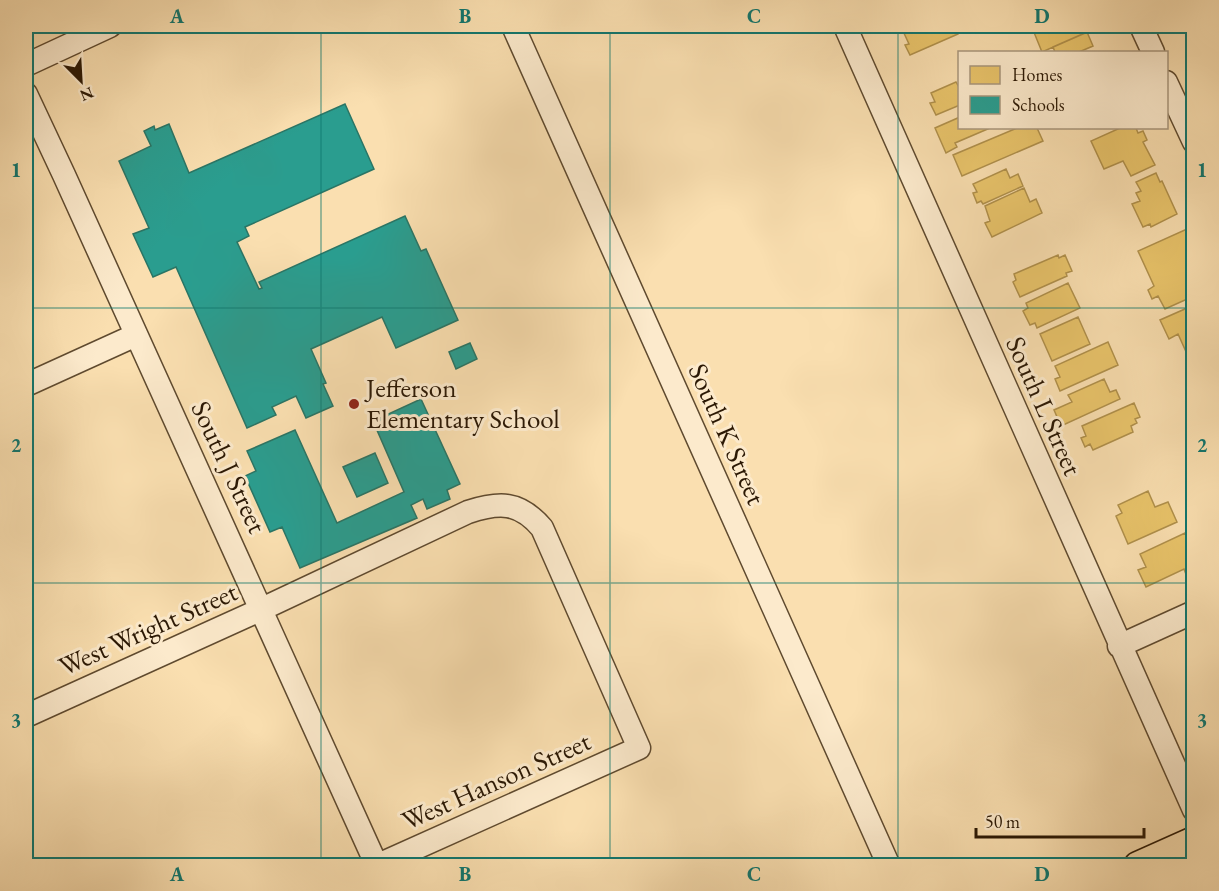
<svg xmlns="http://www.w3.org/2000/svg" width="1219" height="891" viewBox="0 0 1219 891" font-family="'EB Garamond',serif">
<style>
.homes{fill:#e9c46a;stroke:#b0904b;stroke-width:1.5}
.schools{fill:#2a9d8f;stroke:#2a7565;stroke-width:1.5}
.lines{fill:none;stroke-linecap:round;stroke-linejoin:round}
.minor-casing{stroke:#5f4a2f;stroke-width:25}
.major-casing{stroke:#2b1804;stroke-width:31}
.minor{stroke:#fceacc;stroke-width:22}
.major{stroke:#fadfb0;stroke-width:28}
.grid{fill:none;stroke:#0f766e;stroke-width:1.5;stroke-opacity:0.55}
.poi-dot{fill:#8f2418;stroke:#fceacc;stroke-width:2}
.labels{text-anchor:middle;stroke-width:6;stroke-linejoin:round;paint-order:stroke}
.poi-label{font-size:27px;fill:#2b1804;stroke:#fceacc;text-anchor:start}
.street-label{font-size:27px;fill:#2b1804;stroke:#fceacc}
.neatline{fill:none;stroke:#0f766e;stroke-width:2}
.grid-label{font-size:20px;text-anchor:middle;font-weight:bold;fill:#0f766e}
</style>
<rect width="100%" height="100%" fill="#fadfb0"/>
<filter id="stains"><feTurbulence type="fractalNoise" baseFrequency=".00333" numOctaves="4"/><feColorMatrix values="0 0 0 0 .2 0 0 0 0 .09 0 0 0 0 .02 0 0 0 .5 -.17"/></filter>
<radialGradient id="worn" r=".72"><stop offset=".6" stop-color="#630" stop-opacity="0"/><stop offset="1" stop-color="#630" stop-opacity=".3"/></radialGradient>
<path class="homes" d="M909,26H956L958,34L910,55L905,45L909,44L902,29Z
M1042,26H1096L1097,28L1042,52L1033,30Z
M1087,32L1093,46L1079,52H1055L1053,47Z
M956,82L960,89V105L936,115L930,103L935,102L931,93Z
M960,117V128H990L955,143L957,147L946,153L935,128Z
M1017,128H1037L1043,141L962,176L953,155Z
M1120,128H1136L1138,133L1143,131L1147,140L1143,142L1155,165L1131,176L1123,161L1104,169L1091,141Z
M1006,169L1010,178L1018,174L1023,186L983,204L981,201L977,203L973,193L977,192L973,184Z
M1156,173L1160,182L1162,181L1177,214L1151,227L1150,224L1143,227L1132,204L1140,201L1136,193L1141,191L1136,182Z
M1024,188L1030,202L1036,199L1042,213L992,237L985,223L990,221L985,206Z
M1187,229L1194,243V296L1165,309L1158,296L1152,299L1148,290L1154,286L1138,251Z
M1058,255L1059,258L1065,255L1072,271L1066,273L1067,276L1020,297L1013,282L1016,280L1014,274Z
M1068,283L1080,308L1037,328L1035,323L1030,325L1023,311L1028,308L1026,303Z
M1194,305V354L1188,356L1178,334L1169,339L1160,320Z
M1078,317L1090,344L1052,361L1040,334Z
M1108,342L1118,365L1060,391L1055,379L1060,377L1055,366Z
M1104,379L1110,392L1116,390L1120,399L1061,426L1054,410L1072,402L1068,395Z
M1134,403L1140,417L1135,419L1137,423L1131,426L1133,432L1093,450L1090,444L1085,447L1081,438L1086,436L1082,426Z
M1148,491L1155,507L1168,502L1177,522L1128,544L1116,516L1122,513L1118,505Z
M1185,533L1194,549V574L1187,577L1184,569L1146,587L1138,570L1146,567L1140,554Z"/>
<path class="schools" d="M345,104L374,169L245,227L249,236L237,242L259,289L262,288L259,282L405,216L421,251L426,249L458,320L396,348L382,317L311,349L326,383L323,384L333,406L306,418L296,396L272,407L276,415L247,428L176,267L153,277L133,234L149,228L119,161L151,146L144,131L154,126L155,130L169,124L189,173Z
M470,343L477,359L456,369L449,352Z
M421,399L460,484L447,490L450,499L427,509L423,499L411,505L417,518L300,568L282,527L270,532L245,476L256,471L247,451L295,430L337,523L404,492L373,421Z
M375,453L388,483L357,497L343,467Z"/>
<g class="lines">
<defs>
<path id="minor" d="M513,26L889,866
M845,26L1194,810
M1141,26L1153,52
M26,65L110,26
M1166,82L1194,142
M26,94L64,175L377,866
M26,385L136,335
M1119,646L1194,612
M26,716L262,609L468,512C499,502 519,501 542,528L639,748L376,866"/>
<path id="major" d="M1138,866L1194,841"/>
</defs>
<use href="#minor" class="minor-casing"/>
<use href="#major" class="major-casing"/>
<use href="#minor" class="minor"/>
<use href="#major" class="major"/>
</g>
<path class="grid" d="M321,26V866M610,26V866M898,26V866M26,308H1194M26,583H1194"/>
<circle class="poi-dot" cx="354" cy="404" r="6"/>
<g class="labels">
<g class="poi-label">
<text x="366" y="397">Jefferson<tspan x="366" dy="31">Elementary School</tspan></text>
</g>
<g class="street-label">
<text transform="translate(1044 406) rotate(66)" y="9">South L Street</text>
<text transform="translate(727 434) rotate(66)" y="9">South K Street</text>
<text transform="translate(229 467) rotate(65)" y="9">South J Street</text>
<text transform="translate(148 629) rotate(-24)" y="9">West Wright Street</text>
<text transform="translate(496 781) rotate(-24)" y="9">West Hanson Street</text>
</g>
</g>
<rect width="1219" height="891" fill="none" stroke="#fadfb0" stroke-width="66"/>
<rect x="958" y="51" width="210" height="78" fill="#fceacc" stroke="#a8967c" stroke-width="1.5"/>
<rect x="970" y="66" width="30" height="18" fill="#e9c46a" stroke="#a8967c" stroke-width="1.5"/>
<text x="1012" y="81" font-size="18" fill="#2b1804">Homes</text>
<rect x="970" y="96" width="30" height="18" fill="#2a9d8f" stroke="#a8967c" stroke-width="1.5"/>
<text x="1012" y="111" font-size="18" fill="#2b1804">Schools</text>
<g transform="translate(81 81) rotate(156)" stroke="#fceacc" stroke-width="4.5" paint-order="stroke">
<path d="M0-4.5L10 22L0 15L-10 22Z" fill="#2b1804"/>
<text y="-9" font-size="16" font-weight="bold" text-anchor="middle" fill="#2b1804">N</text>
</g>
<path d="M976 828v9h168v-9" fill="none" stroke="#2b1804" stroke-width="3"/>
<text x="985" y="828" font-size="18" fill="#2b1804" stroke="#fceacc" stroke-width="4.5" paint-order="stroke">50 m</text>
<rect x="33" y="33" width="1153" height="825" class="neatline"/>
<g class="grid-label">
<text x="177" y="23">A</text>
<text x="465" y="23">B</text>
<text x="754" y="23">C</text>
<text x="1042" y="23">D</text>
<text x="16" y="177">1</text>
<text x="1202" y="177">1</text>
<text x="16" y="452">2</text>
<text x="1202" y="452">2</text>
<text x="16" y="727">3</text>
<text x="1202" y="727">3</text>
<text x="177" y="881">A</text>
<text x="465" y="881">B</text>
<text x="754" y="881">C</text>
<text x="1042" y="881">D</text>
</g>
<rect width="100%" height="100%" filter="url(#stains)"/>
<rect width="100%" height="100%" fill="url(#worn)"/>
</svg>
